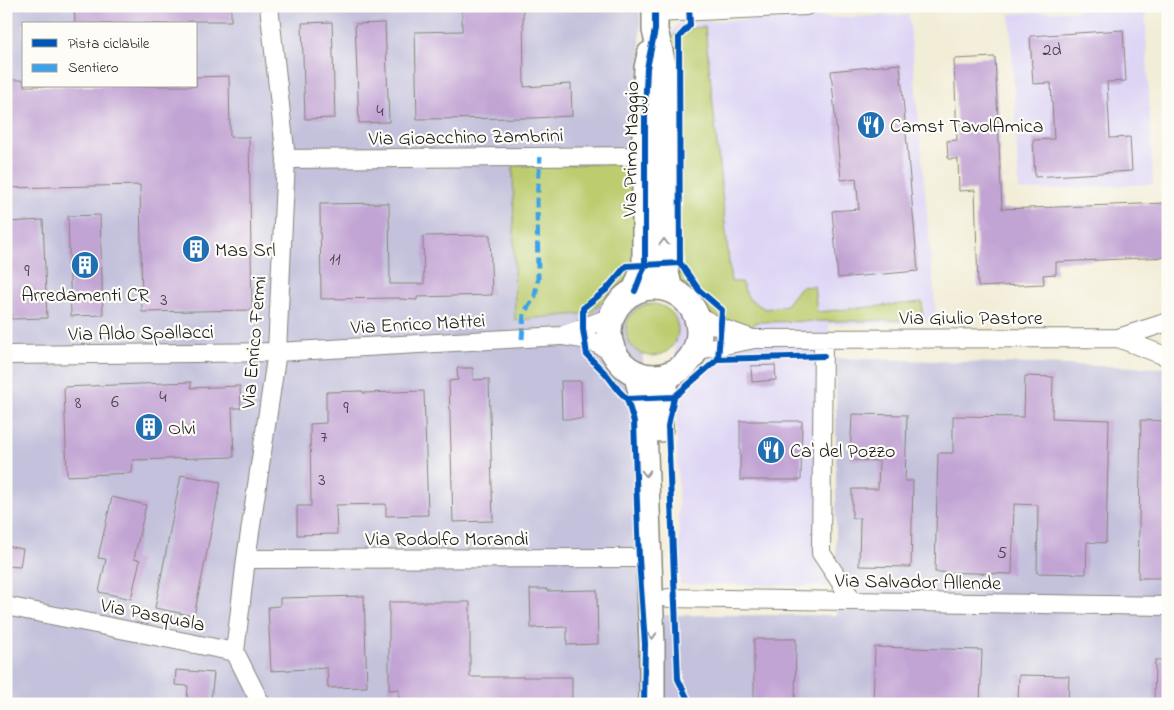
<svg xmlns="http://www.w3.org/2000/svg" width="1174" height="710" viewBox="0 0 1174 710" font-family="'Indie Flower',sans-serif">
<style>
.built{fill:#ded5f5}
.industrial{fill:#c3c1db;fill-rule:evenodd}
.green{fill:#bccc6e;stroke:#6c7445}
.building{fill:#c2a4d4}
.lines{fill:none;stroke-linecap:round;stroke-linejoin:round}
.street-casing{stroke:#87847a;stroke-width:20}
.secondary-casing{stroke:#87847a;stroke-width:28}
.street{stroke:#fff;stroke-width:18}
.secondary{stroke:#fff;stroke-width:25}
.quiet{stroke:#3da2ea;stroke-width:5;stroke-dasharray:10 5;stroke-linecap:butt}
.cycleway-casing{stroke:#fdfcf7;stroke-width:9}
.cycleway{stroke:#0057b8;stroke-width:6}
.oneway{stroke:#999}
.labels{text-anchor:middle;stroke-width:4.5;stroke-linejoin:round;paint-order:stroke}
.number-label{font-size:18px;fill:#463e4a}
.poi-label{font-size:20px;fill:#1c1c1c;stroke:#fdfcf7;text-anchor:start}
.street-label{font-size:20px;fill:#1c1c1c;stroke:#fdfcf7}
</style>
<rect width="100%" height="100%" fill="#fdfcf7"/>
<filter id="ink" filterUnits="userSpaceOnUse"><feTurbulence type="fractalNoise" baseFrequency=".02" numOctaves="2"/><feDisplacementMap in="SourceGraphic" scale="10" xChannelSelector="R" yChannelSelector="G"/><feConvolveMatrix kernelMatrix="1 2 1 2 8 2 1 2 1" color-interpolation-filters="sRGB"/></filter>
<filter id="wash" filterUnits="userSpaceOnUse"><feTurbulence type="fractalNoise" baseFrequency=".0096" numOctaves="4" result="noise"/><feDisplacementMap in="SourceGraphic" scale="20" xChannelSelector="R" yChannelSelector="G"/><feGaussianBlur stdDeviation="1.12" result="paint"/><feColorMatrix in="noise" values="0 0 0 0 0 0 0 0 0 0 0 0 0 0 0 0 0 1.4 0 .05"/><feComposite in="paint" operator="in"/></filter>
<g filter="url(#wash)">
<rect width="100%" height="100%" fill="#f2edd7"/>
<path class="built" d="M1145,7L1153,184L1019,191L1010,14Z
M909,15L937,322L829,325L830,586L680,584L668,36L674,28L682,22Z"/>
<path class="industrial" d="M6,6H640L645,615H836V358L1168,368V704H6ZM24,24H196V86H24Z"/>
<path class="green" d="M705,27L731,282H741L749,299L765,309L786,305L800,287L814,286L817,312L922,302L923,320L756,322L753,326L739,325L716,318L702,309L680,285L673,269L668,41C678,28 690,28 705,27Z
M636,163L639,268L590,313L515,320L513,166Z
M626 330a26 26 0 1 1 52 0a26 26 0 1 1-52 0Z"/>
<g id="blocks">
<path class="building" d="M74,6H231V21H188V24H75Z
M470,6H517V8H523L524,87L571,84L572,116L534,118L417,119L415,32L462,31V8H470Z
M332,22L335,118L305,119L302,23Z
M385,23L389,122L359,123L355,24Z
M1123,30L1126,81L1107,82L1110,138L1130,137L1132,171L1035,177L1033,140L1054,139L1051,83L1033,84L1030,36Z
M995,57L1002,209L1168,203V257L1056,262V274L1043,275L1044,284L978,287L975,190L959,191L958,159H948L947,141L957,140L954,59Z
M900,64L918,271L838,278L832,211L859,209L856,178L841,180L831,71Z
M229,76L230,137H249L252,310L142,312L140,185L6,188V80H24V86H196V77Z
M389,203L390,284H424L423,236L490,235L492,295L417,297V300L400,299V298L321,299L320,204Z
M100,215L103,315L71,316L68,216Z
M43,220L47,318L11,319L8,222Z
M775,365L776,380L752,382L751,366Z
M457,368H473V380L489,379L493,521L453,522L449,381L458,380Z
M1025,376L1053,377L1052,418L1109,420L1106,543L1087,542L1086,574L1037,573L1038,505L1014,504L1012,574L935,572L938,453H953V416L1024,417Z
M561,381H581L582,419H562Z
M191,382V388L240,386L241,408H232L234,457L133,460L132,473L67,476L64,387Z
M363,391V393L424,391L428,515L386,516V504L336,505L337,534L297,535V506H311L310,424L326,423V392Z
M852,414L907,415L905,481H913L911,567L859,566L860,518H852V489H878L879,461L850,460Z
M1141,420L1168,421V578H1138Z
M740,421H802L801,480H740Z
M181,475L221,482L194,616L155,608Z
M112,497L146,505L134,559L140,560L131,599L99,592L106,559L98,558Z
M6,546L23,549L20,567L6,566Z
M530,589H547V591L597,590L598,644L567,645V627L531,628Z
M364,596L367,687L328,688L327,668L271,671L268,607L280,606V598Z
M389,602H470V677H572V704H399V689L389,690Z
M754,639H796L795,704H754Z
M875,647L982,650L980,704H873Z
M1155,660H1168V704H1154Z
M176,670L214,673L211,700L187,698L188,686L175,685Z
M1019,675L1069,676L1068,704H1018Z"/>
</g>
</g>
<g filter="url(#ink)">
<use href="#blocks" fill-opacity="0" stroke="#87847a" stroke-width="1"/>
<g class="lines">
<defs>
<path id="street" d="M655,13L806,6
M286,159L645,156
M696,315L721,328L750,338
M564,335L611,317
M1118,338L1168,357
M823,339L821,553L853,601
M694,351L755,339L1118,338L1168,322
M6,355L277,352L561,336C586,339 597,340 617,357
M246,559L649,558
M668,598L1168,606
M6,606L235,652L261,704
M235,652L246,559L277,352L286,159L269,6"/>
<path id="secondary" d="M655,6V30L663,65L665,108L664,264L670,290
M609 332a45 45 0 1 1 90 0a45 45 0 1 1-90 0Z
M635,291L645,265V111L647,68L650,54
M636,373L643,399L652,644V704
M660,429L659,398L669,374"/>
</defs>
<use href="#street" class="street-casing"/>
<use href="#secondary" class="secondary-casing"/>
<use href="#street" class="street"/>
<use href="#secondary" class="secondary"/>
<path class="quiet" d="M522,339L524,313L535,296L538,278L537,201L540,157"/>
<defs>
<path id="cycleway" d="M680,263L699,290L722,310L718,359L674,397L627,399L619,391L607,375L587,355L583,329V308L606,290L626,266Z
M680,263L679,37L690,25L689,6
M635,291L645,265V111L647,68L655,30V6
M718,359L824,356
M674,397L668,426L678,679L690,704
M627,399L634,422L639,559L645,644L644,704"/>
</defs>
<use href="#cycleway" class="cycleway-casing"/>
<use href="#cycleway" class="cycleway"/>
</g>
<defs><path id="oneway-chevron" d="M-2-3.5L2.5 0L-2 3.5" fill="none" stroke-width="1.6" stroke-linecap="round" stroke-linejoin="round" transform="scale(1.25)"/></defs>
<g class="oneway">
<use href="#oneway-chevron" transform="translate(664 242) rotate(-90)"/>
<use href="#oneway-chevron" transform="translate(646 473) rotate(88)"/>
<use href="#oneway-chevron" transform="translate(652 636) rotate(88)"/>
</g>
</g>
<defs>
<symbol id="restaurant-disc" viewBox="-11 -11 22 22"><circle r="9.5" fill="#1f6fb2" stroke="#fdfcf7"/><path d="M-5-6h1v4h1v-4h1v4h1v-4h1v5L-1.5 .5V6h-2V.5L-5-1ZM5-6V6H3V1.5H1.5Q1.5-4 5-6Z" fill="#fff"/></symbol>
<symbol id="building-disc" viewBox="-11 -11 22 22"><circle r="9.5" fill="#1f6fb2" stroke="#fdfcf7"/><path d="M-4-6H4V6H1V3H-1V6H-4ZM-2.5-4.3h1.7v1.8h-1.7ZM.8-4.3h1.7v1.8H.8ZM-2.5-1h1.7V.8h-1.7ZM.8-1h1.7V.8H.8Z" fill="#fff"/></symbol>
</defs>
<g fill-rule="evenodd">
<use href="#restaurant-disc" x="855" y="109" width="32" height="32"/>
<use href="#building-disc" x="180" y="233" width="32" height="32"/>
<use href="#building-disc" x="69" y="249" width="32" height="32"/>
<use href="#building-disc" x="133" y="411" width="32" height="32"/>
<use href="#restaurant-disc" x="755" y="434" width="32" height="32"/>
</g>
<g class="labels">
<g class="number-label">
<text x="1052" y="55">2d</text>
<text x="380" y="116">4</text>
<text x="335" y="264">11</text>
<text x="27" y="276">9</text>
<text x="164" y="305">3</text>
<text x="163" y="402">4</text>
<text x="115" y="407">6</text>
<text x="78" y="408">8</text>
<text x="346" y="413">9</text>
<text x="324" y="442">7</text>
<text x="322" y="485">3</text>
<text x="1002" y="558">5</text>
</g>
<g class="poi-label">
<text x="890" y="132">Camst TavolAmica</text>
<text x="215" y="256">Mas Srl</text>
<text x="85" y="301" text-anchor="middle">Arredamenti CR</text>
<text x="168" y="434">Olvi</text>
<text x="790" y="457">Ca' del Pozzo</text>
</g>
<g class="street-label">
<text transform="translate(466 136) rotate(-1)" y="7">Via Gioacchino Zambrini</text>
<text transform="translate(630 149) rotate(-89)" y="7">Via Primo Maggio</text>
<text x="971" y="324">Via Giulio Pastore</text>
<text transform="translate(418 323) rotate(-3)" y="7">Via Enrico Mattei</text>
<text transform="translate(141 332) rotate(-1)" y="7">Via Aldo Spallacci</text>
<text transform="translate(253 342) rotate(-85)" y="7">Via Enrico Fermi</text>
<text x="447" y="545">Via Rodolfo Morandi</text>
<text transform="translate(918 581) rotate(1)" y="7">Via Salvador Allende</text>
<text transform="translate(153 614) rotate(11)" y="7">Via Pasquala</text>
</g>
</g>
<rect width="1174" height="710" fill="none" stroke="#fdfcf7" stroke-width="25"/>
<rect x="22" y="22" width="175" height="65" fill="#fdfcf7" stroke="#a3a29f"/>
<rect x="32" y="39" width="25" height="8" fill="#0057b8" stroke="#a3a29f"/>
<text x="68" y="48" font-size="15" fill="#1c1c1c">Pista ciclabile</text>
<rect x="32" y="64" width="25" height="8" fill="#3da2ea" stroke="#a3a29f"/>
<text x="68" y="72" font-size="15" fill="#1c1c1c">Sentiero</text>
</svg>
